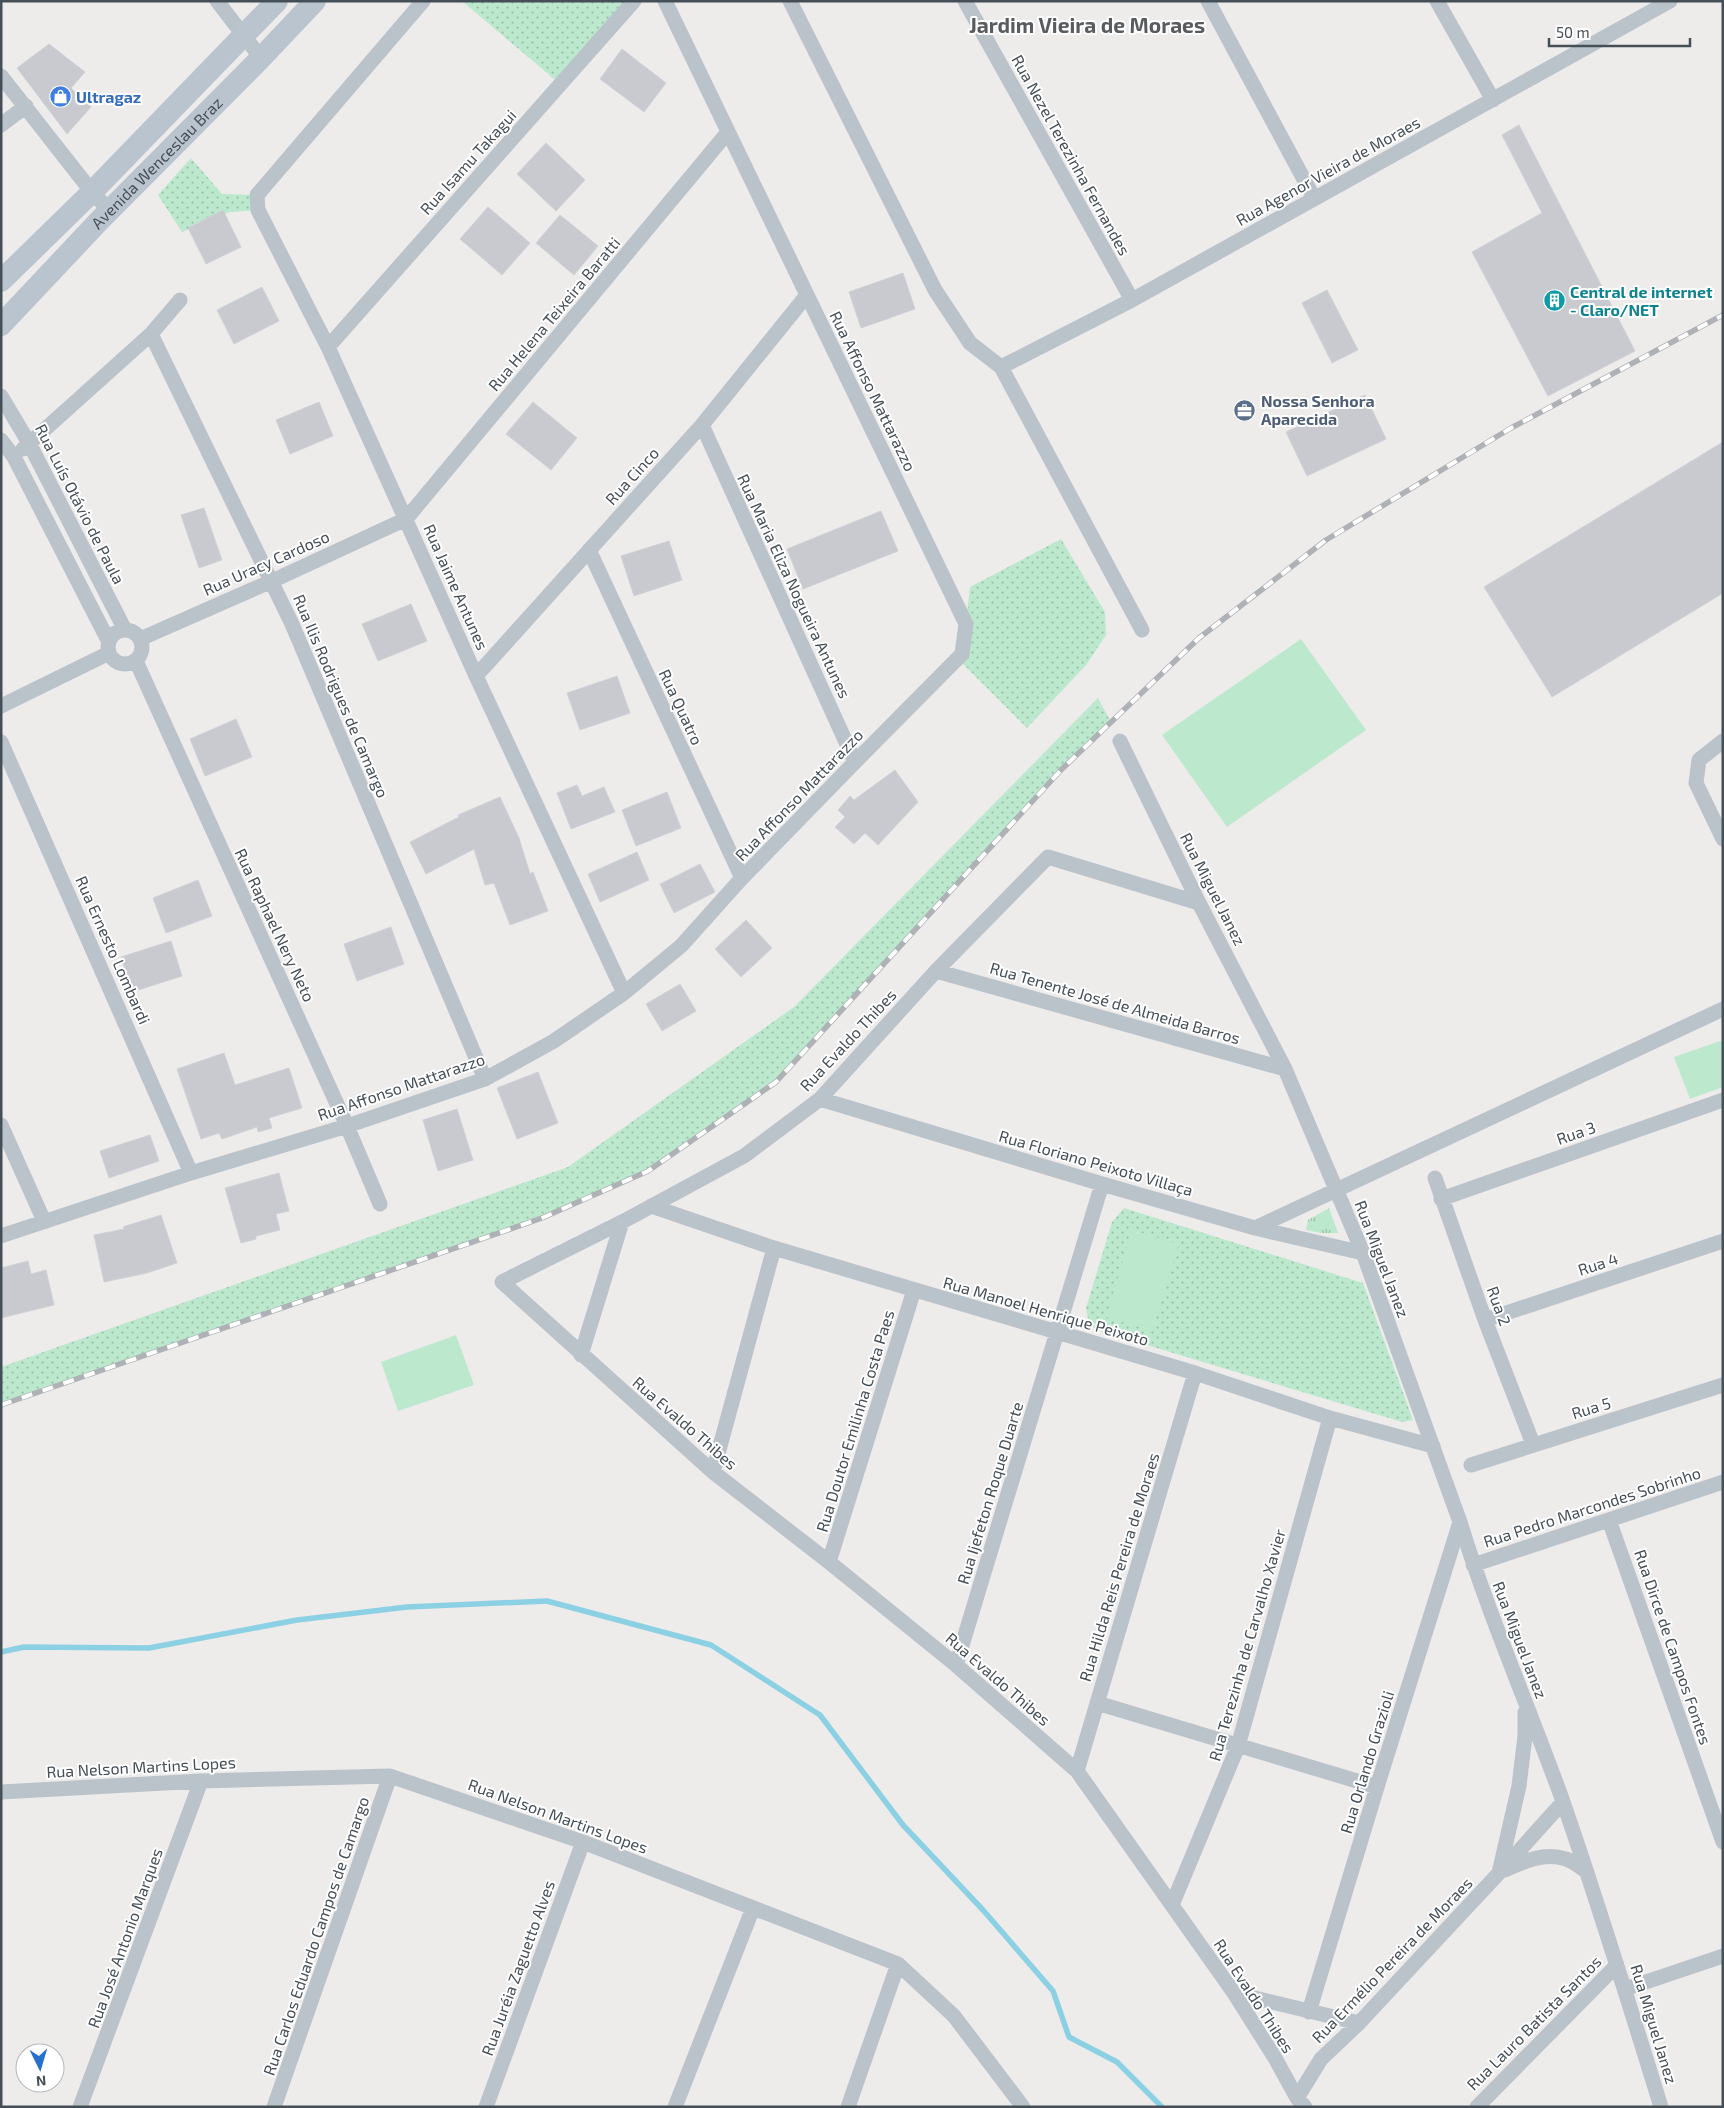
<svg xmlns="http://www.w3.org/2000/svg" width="1724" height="2108" viewBox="0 0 1724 2108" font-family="'Exo 2',sans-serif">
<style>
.grass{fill:url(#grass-tufts)}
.park{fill:url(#park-dots)}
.garden{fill:#bce9cd}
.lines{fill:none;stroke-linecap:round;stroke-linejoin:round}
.stream{stroke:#8cd1e3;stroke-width:5.5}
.building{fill:#c8cad0;stroke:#cfd2d6}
.minor{stroke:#bac3ca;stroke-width:15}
.secondary{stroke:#bac4ce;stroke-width:22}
.rail-casing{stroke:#aeb1b5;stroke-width:5.5}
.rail{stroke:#fff;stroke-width:4;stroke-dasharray:11;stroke-linecap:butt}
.labels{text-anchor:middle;stroke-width:4;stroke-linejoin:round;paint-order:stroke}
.shop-label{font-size:16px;font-weight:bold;fill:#366cbe;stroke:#fff;text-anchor:start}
.street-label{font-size:16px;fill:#454f57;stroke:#fff}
.culture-label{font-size:16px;font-weight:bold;fill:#0d838f;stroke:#fff;text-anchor:start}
.service-label{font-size:16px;font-weight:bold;fill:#4e5e75;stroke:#fff;text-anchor:start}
.district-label{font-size:21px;font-weight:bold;fill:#595c5f;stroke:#fff}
</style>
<defs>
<pattern id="grass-tufts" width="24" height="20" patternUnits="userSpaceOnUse" patternTransform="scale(1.25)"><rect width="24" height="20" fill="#bce9cd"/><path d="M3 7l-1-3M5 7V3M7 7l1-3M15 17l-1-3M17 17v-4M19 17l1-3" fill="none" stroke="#9bbfa9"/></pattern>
<pattern id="park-dots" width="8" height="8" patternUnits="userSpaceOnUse" patternTransform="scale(1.25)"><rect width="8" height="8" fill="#bce9cd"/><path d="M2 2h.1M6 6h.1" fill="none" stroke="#9bbfa9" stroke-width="1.8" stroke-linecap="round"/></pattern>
</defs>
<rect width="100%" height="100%" fill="#eeebeb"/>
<path class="grass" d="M1329,1208L1338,1233H1321L1306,1230L1308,1220Z"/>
<path class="park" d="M462,1H634L560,84Z
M191,158L222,194L257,195L258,210L230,212L182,232L158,195Z
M1061,539L1105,612L1106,635L1086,665L1027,728L958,659L966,624L970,587Z
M1098,698L1111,722L1061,770L776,1082L648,1171L542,1218L1,1405V1367L568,1167L794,1007Z
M1124,1208L1363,1283L1413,1420L1402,1422L1097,1330L1089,1324L1086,1308L1112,1222Z"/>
<path class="garden" d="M1301,639L1366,730L1227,827L1162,735Z
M1723,1040V1087L1690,1099L1674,1057Z
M1132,1230L1179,1244L1152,1331L1106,1317Z
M456,1335L474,1385L398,1411L381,1362Z"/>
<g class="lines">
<path class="stream" d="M1,1652L24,1647L149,1648L297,1620L407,1607L547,1601L711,1645L820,1715L903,1825L983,1910L1053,1991L1069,2037L1117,2062L1162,2107"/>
</g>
<path class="building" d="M49,44L85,72L71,88L91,107L67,134L17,68Z
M622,49L666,83L644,112L600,79Z
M1519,125L1635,351L1548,396L1472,252L1542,213L1502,135Z
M546,143L585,180L556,211L517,174Z
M488,207L530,243L502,275L460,239Z
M223,210L241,247L206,264L188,228Z
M560,215L598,246L574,275L536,243Z
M903,273L915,309L861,328L849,292Z
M262,287L279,321L234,344L217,310Z
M1327,290L1358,350L1332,363L1302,303Z
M1365,395L1386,439L1307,476L1286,432Z
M319,402L333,436L290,454L276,420Z
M533,402L577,438L551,470L506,434Z
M1723,442V593L1552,697L1484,587Z
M204,508L222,560L199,568L181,515Z
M881,511L898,551L803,589L787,549Z
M669,541L682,580L634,596L621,556Z
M411,604L427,641L378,661L362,624Z
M617,676L630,713L580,730L567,693Z
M236,719L252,757L205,776L190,739Z
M895,770L918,802L878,845L865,833L854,844L835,827L845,817L838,810L850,796L854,800Z
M577,785L582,796L604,787L615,812L571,829L557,793Z
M667,792L681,828L636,846L622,810Z
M500,797L519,838L530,874L533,872L548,911L510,925L494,883L485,885L474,849L426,874L410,842L459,817L458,815Z
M637,852L649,880L600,902L588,874Z
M700,864L715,892L674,913L660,884Z
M198,880L212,916L166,933L153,898Z
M746,920L772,948L741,977L715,949Z
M391,927L404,964L357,981L344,944Z
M171,941L182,976L132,992L121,957Z
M680,984L696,1011L662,1031L646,1004Z
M224,1053L235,1085L289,1068L302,1108L269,1118L272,1128L258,1132L257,1127L222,1139L219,1133L201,1139L177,1069Z
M538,1072L558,1123L517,1139L497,1088Z
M457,1109L473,1160L438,1171L423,1120Z
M150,1135L159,1161L109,1178L100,1151Z
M279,1173L289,1211L276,1214L280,1230L256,1236V1239L241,1243L225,1188Z
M161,1215L177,1263L147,1273L104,1282L94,1235L124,1229L123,1227Z
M28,1261L31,1274L46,1270L54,1305L1,1318V1268Z"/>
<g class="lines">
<path class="minor" d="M217,1L261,58
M423,1L257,195L258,210L328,347L476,676L624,993
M790,1L935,290L970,343L1001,367L1142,630
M965,1L1132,300
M1208,1L1314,198
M1437,1L1493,100
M1,76L92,192L109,210
M1,125L26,106
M151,334L292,624L485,1079
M328,347L634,1
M1001,367L1132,300L1670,1
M1,396L29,443L125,630
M702,425L855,762
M1,440L14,457L109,642
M23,449L151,334L180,300
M589,550L742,878
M108 647a17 17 0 1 1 34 0a17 17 0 1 1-34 0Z
M140,639L272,581L406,519L728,132
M136,661L347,1126L380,1204
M476,676L702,425L807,295
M1,706L109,653
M1120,741L1199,903L1285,1069L1363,1253L1460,1522C1489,1616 1528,1705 1561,1796C1597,1899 1629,2003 1661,2107
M1723,741L1699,760L1696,783L1723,839
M1,742L191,1173
M1199,903L1048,857L936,971L820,1099L744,1156L622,1222L502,1282L713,1472L829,1562L956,1665L1077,1771L1234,1993L1275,2058L1297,2098L1305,2107
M936,971L1285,1069
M820,1099L1102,1184L1255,1228L1363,1253
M1,1125L44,1221
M1435,1178L1485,1320L1533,1444
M1441,1199L1723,1100
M651,1206L774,1248L1195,1373L1330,1418L1433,1446
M1255,1228L1723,1009
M1,1236L191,1173L347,1126L485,1079L554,1041L624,993L681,946L742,878L855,762L962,654L966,624L665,1
M1485,1320L1723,1241
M581,1355L622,1222
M1471,1465L1723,1385
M713,1472L774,1248
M1609,1520L1723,1842
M829,1562L914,1290
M1473,1565L1723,1482
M956,1665L1102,1184
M1097,1703L1377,1787
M1077,1771L1195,1373
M1,1792L201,1781L390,1776L583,1842L898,1964L954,2016L1023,2107
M1505,1870C1524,1861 1545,1852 1566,1859C1573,1861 1580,1867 1586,1871
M1500,1872L1563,1802
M1172,1905L1238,1746L1330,1418
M1625,1989L1723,1956
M1234,1993L1359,2023
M1309,2012L1377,1787L1460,1522
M1297,2098L1321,2059L1359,2023L1499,1873L1519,1786L1525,1736V1712
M80,2107L201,1781
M274,2107L390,1776
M486,2107L583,1842
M675,2107L753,1908
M848,2107L898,1964
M1477,2107L1617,1965"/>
<g class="secondary">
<path d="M1,281L92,192L277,1"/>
<path id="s1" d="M1,325L99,221L261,58L315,1"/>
</g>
<defs>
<path id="rail" d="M1,1405L542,1218L648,1171L776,1082L1061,770L1199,638L1326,540L1511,428L1723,315"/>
</defs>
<use href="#rail" class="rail-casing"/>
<use href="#rail" class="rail"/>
</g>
<defs>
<symbol id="shop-disc" viewBox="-11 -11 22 22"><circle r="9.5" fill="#3f7fe0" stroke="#fff"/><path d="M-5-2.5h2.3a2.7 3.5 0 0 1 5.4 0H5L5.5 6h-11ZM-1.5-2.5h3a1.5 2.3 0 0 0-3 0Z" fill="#fff"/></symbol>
<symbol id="building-disc" viewBox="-11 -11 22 22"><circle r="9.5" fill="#0f9aa8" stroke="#fff"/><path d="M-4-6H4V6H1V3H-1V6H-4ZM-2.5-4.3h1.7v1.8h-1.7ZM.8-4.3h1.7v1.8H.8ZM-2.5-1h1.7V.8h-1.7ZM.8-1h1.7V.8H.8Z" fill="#fff"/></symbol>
<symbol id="office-disc" viewBox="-11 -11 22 22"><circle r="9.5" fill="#5c6f8a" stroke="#fff"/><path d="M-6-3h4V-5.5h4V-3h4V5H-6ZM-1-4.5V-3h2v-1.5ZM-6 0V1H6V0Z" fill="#fff"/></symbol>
</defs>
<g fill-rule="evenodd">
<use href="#shop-disc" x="48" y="84" width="25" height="25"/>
<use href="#building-disc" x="1542" y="288" width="25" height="25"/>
<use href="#office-disc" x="1232" y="398" width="25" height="25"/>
</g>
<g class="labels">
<g class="shop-label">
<text x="76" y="103">Ultragaz</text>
</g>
<g class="street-label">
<text transform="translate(1071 155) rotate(61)" y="6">Rua Nezel Terezinha Fernandes</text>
<text dy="6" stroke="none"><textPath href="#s1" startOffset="225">Avenida Wenceslau Braz</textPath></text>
<text transform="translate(468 162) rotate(-48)" y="6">Rua Isamu Takagui</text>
<text transform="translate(1328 171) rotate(-29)" y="6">Rua Agenor Vieira de Moraes</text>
<text transform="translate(554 314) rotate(-50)" y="6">Rua Helena Teixeira Baratti</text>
<text transform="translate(873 391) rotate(64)" y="6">Rua Affonso Mattarazzo</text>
<text transform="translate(632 476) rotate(-48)" y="6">Rua Cinco</text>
<text transform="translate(80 504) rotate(63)" y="6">Rua Luís Otávio de Paula</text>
<text transform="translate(266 563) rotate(-24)" y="6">Rua Uracy Cardoso</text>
<text transform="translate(794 586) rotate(65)" y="6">Rua Maria Eliza Nogueira Antunes</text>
<text transform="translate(456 587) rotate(66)" y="6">Rua Jaime Antunes</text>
<text transform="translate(341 696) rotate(67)" y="6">Rua Ilis Rodrigues de Camargo</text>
<text transform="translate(681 707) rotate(65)" y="6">Rua Quatro</text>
<text transform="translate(799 795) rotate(-46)" y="6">Rua Affonso Mattarazzo</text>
<text transform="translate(1213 889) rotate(63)" y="6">Rua Miguel Janez</text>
<text transform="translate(275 925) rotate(65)" y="6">Rua Raphael Nery Neto</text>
<text transform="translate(113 950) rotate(66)" y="6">Rua Ernesto Lombardi</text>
<text transform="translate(1115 1003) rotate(16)" y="6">Rua Tenente José de Almeida Barros</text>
<text transform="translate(848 1040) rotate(-47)" y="6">Rua Evaldo Thibes</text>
<text transform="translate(401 1087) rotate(-19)" y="6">Rua Affonso Mattarazzo</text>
<text transform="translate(1576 1133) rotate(-19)" y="6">Rua 3</text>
<text transform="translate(1096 1163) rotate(16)" y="6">Rua Floriano Peixoto Villaça</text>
<text transform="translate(1382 1259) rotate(69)" y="6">Rua Miguel Janez</text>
<text transform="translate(1598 1264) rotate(-18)" y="6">Rua 4</text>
<text transform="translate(1499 1306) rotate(70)" y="6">Rua 2</text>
<text transform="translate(1046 1311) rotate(16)" y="6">Rua Manoel Henrique Peixoto</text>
<text transform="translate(1591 1408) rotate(-17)" y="6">Rua 5</text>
<text transform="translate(855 1421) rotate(-73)" y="6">Rua Doutor Emilinha Costa Paes</text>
<text transform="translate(685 1423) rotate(41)" y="6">Rua Evaldo Thibes</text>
<text transform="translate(990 1493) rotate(-73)" y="6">Rua Ijefeton Roque Duarte</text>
<text transform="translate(1592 1507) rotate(-18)" y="6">Rua Pedro Marcondes Sobrinho</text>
<text transform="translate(1119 1567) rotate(-73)" y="6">Rua Hilda Reis Pereira de Moraes</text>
<text transform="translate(1520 1640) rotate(69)" y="6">Rua Miguel Janez</text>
<text transform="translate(1247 1645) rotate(-74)" y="6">Rua Terezinha de Carvalho Xavier</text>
<text transform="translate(1673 1647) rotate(71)" y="6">Rua Dirce de Campos Fontes</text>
<text transform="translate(998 1679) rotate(41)" y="6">Rua Evaldo Thibes</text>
<text transform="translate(1367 1762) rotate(-73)" y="6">Rua Orlando Grazioli</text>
<text transform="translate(141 1767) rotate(-3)" y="6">Rua Nelson Martins Lopes</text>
<text transform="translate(558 1816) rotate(20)" y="6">Rua Nelson Martins Lopes</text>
<text transform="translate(316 1936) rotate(-71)" y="6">Rua Carlos Eduardo Campos de Camargo</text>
<text transform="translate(125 1938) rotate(-70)" y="6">Rua José Antonio Marques</text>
<text transform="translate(1392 1960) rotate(-46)" y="6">Rua Ermélio Pereira de Moraes</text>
<text transform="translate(518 1968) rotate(-70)" y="6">Rua Juréia Zaguetto Alves</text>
<text transform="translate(1254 1996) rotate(57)" y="6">Rua Evaldo Thibes</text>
<text transform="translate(1534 2023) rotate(-45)" y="6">Rua Lauro Batista Santos</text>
<text transform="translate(1654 2024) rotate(73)" y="6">Rua Miguel Janez</text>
</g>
<g class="culture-label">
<text x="1570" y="298">Central de internet<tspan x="1570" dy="18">- Claro/NET</tspan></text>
</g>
<g class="service-label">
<text x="1261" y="407">Nossa Senhora<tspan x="1261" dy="18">Aparecida</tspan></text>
</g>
<g class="district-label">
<text x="1087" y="33">Jardim Vieira de Moraes</text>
</g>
</g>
<rect width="1724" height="2108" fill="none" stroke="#454f57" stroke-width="5"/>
<g transform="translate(40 2068) rotate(175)"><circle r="24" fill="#ffffff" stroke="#b5b9bc"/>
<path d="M0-4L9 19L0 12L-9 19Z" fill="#2770cc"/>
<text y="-8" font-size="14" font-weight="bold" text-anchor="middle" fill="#454f57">N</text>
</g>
<path d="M1549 38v8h141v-8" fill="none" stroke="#454f57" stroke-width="2.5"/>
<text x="1556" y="38" font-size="15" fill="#454f57" stroke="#ffffff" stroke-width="4" paint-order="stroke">50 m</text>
</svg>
